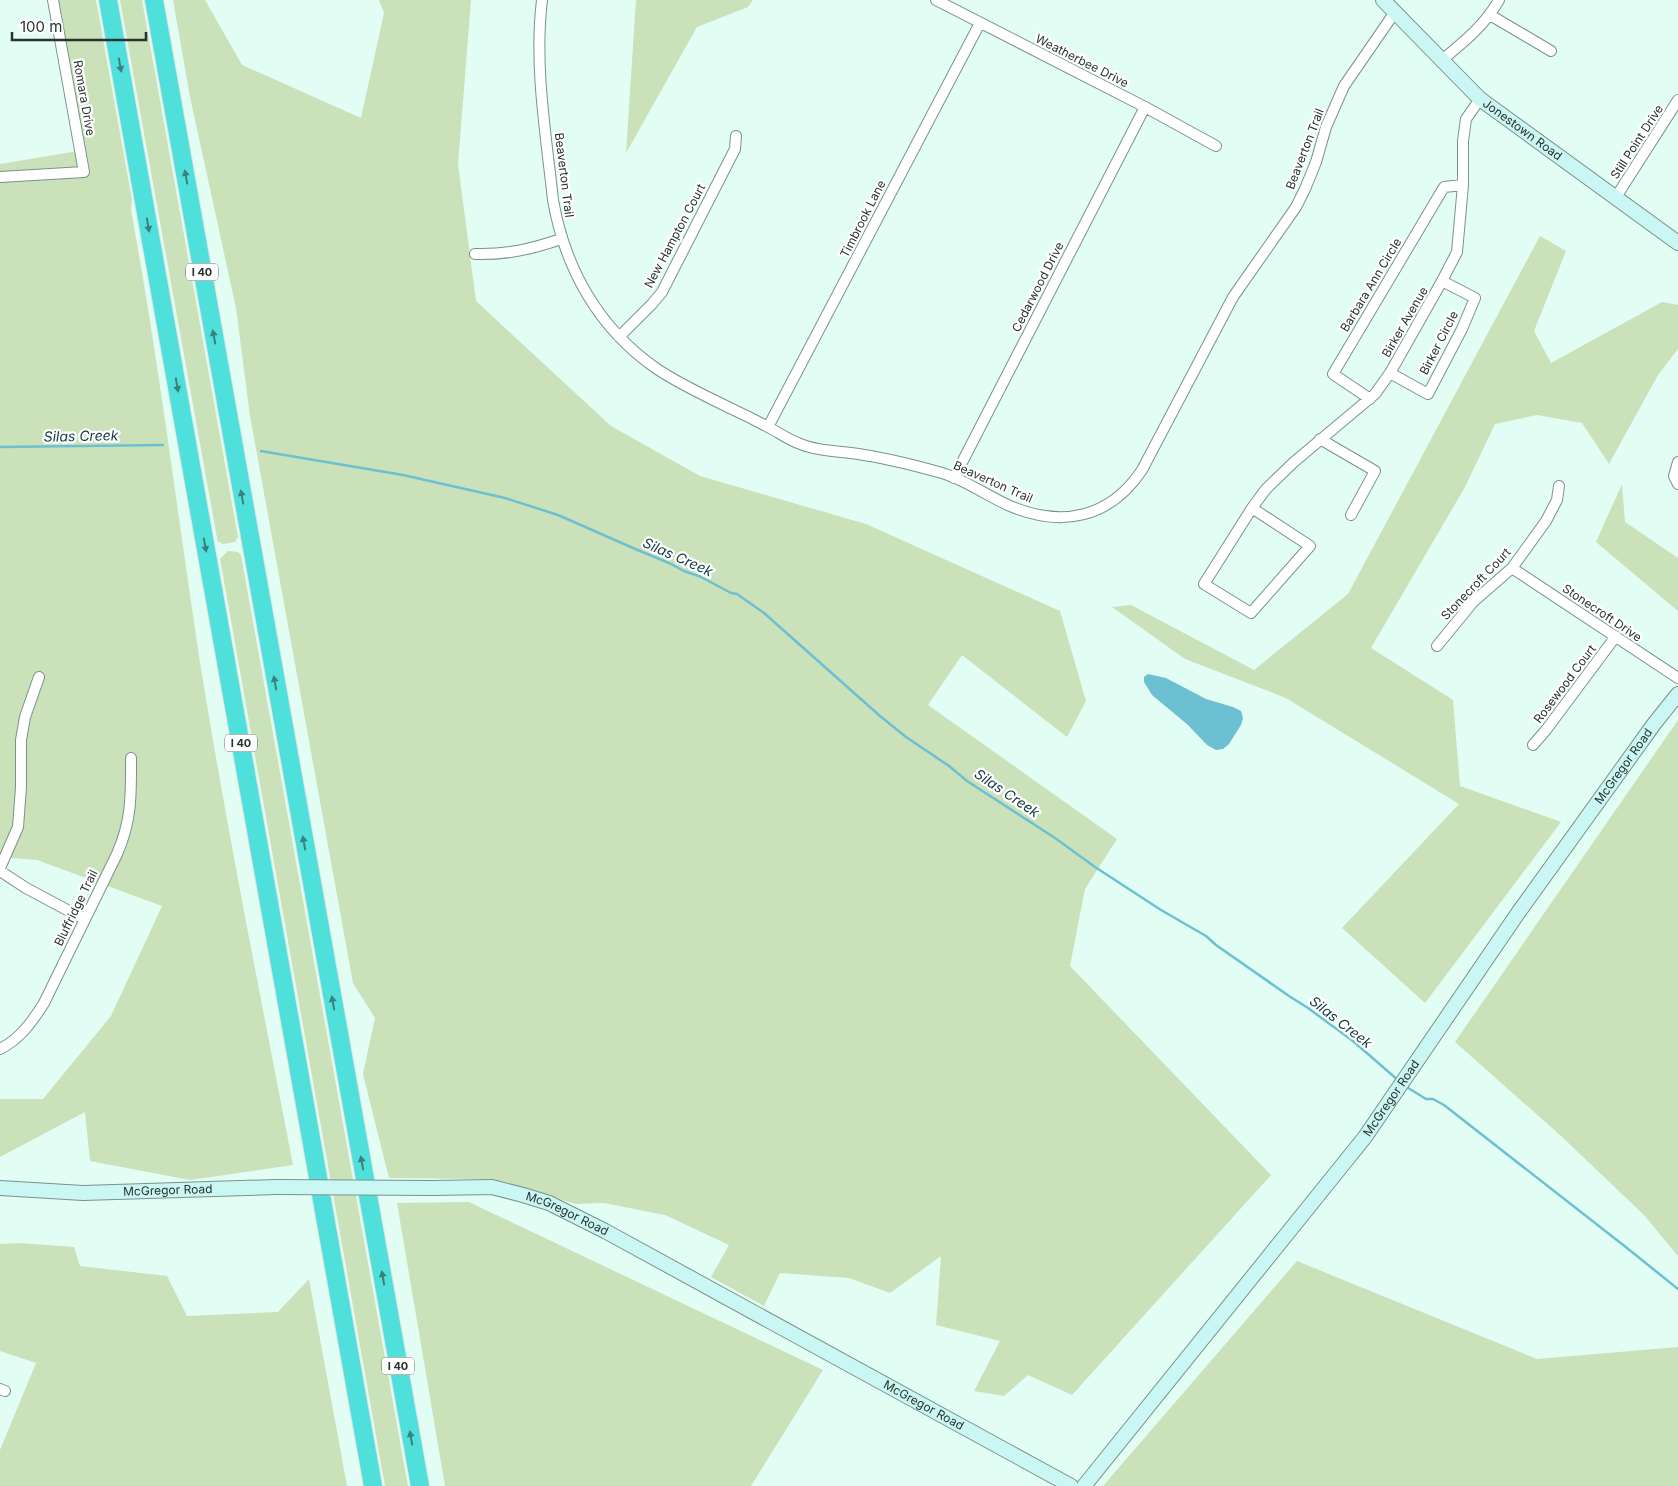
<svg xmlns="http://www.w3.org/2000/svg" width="1678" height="1486" viewBox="0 0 1678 1486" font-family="Inter,sans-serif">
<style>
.green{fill:#cae1ba}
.water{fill:#6dc0d1}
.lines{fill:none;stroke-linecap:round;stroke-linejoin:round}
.stream{stroke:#6dc0d1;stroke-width:2.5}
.street-casing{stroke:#7a938a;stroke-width:12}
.secondary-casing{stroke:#7a938a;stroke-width:16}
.highway-casing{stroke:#e1e2e2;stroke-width:20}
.street{stroke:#fff;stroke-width:10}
.secondary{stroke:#caf6f4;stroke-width:14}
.highway{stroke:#50e0dc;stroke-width:18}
.secondary-bridge-casing{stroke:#7a938a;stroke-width:16;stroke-linecap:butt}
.secondary-bridge{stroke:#caf6f4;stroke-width:14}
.oneway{fill:#3a817d}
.labels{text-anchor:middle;stroke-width:4.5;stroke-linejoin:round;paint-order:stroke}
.shield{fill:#fff;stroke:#68706d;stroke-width:1}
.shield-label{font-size:11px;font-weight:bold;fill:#28332f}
.street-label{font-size:12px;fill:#28332f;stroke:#fff}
.water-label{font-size:14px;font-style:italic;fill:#113941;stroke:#fff}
</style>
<rect width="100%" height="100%" fill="#e2fdf4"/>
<path class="green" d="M59,0H96L132,200L131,210C159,361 177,512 200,662C227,831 261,998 293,1165L190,1180L90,1161L85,1112L0,1157V1099H43L111,1016L162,906L37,860L0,857V164L84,150Z
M120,0H142L238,537L235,542L223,544L217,541V538Z
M173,0H205L242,65L361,118L384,13L379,0H471L458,164L476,301L611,426L700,476L866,524L1060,611L1086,701L1067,737L962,655L928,705L1117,839L1085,889L1070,966L1271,1175L1072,1395L1028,1375L1004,1396L974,1391L1000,1341L936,1325L941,1256L890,1293L849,1278L780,1273L764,1306L711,1277L729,1245L665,1215L604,1203L575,1204L506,1182L479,1179L389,1178L363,1074L375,1018L353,983L250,416L236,308L190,97Z
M636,0H753L748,7L697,27L626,153Z
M1540,236L1566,251L1534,331L1551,363L1662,302L1678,305V349L1658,375L1609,464L1582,423L1537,415L1495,424L1465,487L1371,648L1453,700L1460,786L1561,822L1425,1003L1342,928L1459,804L1286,698L1185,659L1112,607L1131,605L1254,670L1348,594Z
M1622,484L1625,522L1678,558V611L1596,542Z
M228,551L238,552L241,555L408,1486H385L220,559Z
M1678,720V1256L1644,1215L1560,1135L1455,1042Z
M469,1202L823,1370L751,1486H445L397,1203Z
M19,1243L74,1247L80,1266L167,1276L187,1316L278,1312L309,1279L347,1486H0V1450L36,1363L0,1351V1244Z
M1297,1261L1537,1359L1678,1347V1486H1103Z"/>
<path class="water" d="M1148,674L1166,678L1206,699L1233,707L1241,711L1243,718L1241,725L1229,744L1223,749L1216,750L1207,745L1188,725L1152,695L1144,682V677Z"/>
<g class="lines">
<path class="stream" d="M0,447L163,445
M261,451L403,475L505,498L558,515L633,548L669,563L684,571L701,577L731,593L737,594L764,613L880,716L906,737L949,766L967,781L1055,838L1095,867L1161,910L1206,936L1216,945L1289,996L1308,1008L1353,1041L1399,1081
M1405,1086L1426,1099H1433L1444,1105L1627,1248L1678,1289"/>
<defs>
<path id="street" d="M542,0C534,66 546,134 553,200C565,269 599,329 657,369C681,385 708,397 734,410C745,415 757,421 768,427C778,432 787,439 798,443C818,452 843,451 864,455C890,459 917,466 942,473C966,480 987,496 1010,506C1062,528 1110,518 1142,470L1233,297L1296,207L1305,189L1316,162L1326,127L1344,86L1395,12
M936,0L1145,107L1216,146
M1490,15L1551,51
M1442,60C1465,41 1484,26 1499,0
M0,177L84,172L53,0
M1616,197L1678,100
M475,254C506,255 532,249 561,239
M619,337L652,304L662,292L735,149L736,136
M1390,373L1428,394L1462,329L1475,298L1442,281
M1370,399L1333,374L1444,187L1463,185
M768,427L980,23
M1320,439L1375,471L1351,515
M1678,462L1674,476L1678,484
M954,478L1145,107
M1252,508L1266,489L1294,462L1375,394L1390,373L1442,281L1457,252L1463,185V141L1466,119L1480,99
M1252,508L1310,546L1251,613L1204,584Z
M1512,568L1678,678
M1437,646L1473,602L1512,568L1546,521L1557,500L1559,486
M1533,745L1546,730L1616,636
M0,868L18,827L21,787V740L25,717L39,677
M0,871L26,888L84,919
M0,1049C20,1039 32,1022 44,1003L117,854C132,820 131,795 131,758
M0,1389L5,1391"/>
<g id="secondary">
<path id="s1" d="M1383,0L1480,99L1678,243"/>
<path id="s2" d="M0,1188L83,1193L276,1187"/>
<path id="s3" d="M432,1188L492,1187L523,1195L549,1203L605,1231L1071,1486"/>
<path id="s4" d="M1084,1486L1365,1137L1518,913L1654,724L1678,694"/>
</g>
<path id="highway" d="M108,0L373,1486
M154,0L420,1486"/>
</defs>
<use href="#street" class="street-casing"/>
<use href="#secondary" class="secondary-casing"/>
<use href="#highway" class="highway-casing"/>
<use href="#street" class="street"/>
<use href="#secondary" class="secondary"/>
<use href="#highway" class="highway"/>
<defs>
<path id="secondary-bridge" d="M276,1187L432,1188"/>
</defs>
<use href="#secondary-bridge" class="secondary-bridge-casing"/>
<use href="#secondary-bridge" class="secondary-bridge"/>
</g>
<defs><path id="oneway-solid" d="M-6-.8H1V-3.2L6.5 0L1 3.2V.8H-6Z" transform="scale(1.25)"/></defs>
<g class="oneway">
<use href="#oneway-solid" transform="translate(120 65) rotate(80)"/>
<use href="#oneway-solid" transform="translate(186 177) rotate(-100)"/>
<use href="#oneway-solid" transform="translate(148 225) rotate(80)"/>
<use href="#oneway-solid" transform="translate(214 337) rotate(-100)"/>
<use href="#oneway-solid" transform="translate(177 385) rotate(80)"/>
<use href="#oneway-solid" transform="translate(242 497) rotate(-100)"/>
<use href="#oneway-solid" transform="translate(205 545) rotate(80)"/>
<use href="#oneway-solid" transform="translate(275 683) rotate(-100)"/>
<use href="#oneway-solid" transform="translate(304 843) rotate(-100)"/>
<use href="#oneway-solid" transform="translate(333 1003) rotate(-100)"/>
<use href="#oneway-solid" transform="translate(362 1163) rotate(-100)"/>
<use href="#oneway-solid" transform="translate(383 1278) rotate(-100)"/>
<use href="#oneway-solid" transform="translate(411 1438) rotate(-100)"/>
</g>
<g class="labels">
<g class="shield">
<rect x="186" y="263.5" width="32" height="17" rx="4"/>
<rect x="225" y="734.5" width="32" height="17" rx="4"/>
<rect x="382" y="1357.5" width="32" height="17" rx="4"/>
</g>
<g class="shield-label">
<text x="202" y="276">I 40</text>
<text x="241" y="747">I 40</text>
<text x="398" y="1370">I 40</text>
</g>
<g class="street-label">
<text transform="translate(1082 61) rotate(27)" y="4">Weatherbee Drive</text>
<text transform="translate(84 98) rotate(80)" y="4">Romara Drive</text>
<text dy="4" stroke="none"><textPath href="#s1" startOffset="191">Jonestown Road</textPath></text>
<text transform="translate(1637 142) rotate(-57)" y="4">Still Point Drive</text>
<text transform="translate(1305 149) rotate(-69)" y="4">Beaverton Trail</text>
<text transform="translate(564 175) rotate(83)" y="4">Beaverton Trail</text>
<text transform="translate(863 219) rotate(-63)" y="4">Timbrook Lane</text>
<text transform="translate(675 236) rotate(-62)" y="4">New Hampton Court</text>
<text transform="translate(1371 285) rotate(-59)" y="4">Barbara Ann Circle</text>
<text transform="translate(1038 287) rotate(-63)" y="4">Cedarwood Drive</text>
<text transform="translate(1405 322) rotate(-60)" y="4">Birker Avenue</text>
<text transform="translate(1439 343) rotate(-63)" y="4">Birker Circle</text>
<text transform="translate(993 482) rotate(24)" y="4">Beaverton Trail</text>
<text transform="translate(1476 584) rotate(-46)" y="4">Stonecroft Court</text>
<text transform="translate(1602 613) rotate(34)" y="4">Stonecroft Drive</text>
<text transform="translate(1565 684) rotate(-53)" y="4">Rosewood Court</text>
<text dy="4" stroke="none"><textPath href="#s4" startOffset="900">McGregor Road</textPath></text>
<text transform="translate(76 908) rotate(-64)" y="4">Bluffridge Trail</text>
<text dy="4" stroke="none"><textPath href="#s4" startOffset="495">McGregor Road</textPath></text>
<text dy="4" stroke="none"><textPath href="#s2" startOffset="168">McGregor Road</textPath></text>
<text dy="4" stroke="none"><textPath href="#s3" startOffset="140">McGregor Road</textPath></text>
<text dy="4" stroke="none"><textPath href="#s3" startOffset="545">McGregor Road</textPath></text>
</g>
<g class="water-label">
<text transform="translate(81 436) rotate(-1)" y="5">Silas Creek</text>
<text transform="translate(678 557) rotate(24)" y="5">Silas Creek</text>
<text transform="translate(1007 793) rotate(34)" y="5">Silas Creek</text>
<text transform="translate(1341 1022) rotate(38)" y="5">Silas Creek</text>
</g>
</g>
<path d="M12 32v8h134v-8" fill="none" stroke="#28332f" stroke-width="2.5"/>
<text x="20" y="32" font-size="15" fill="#28332f" stroke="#ffffff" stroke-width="4" paint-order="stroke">100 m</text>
</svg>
